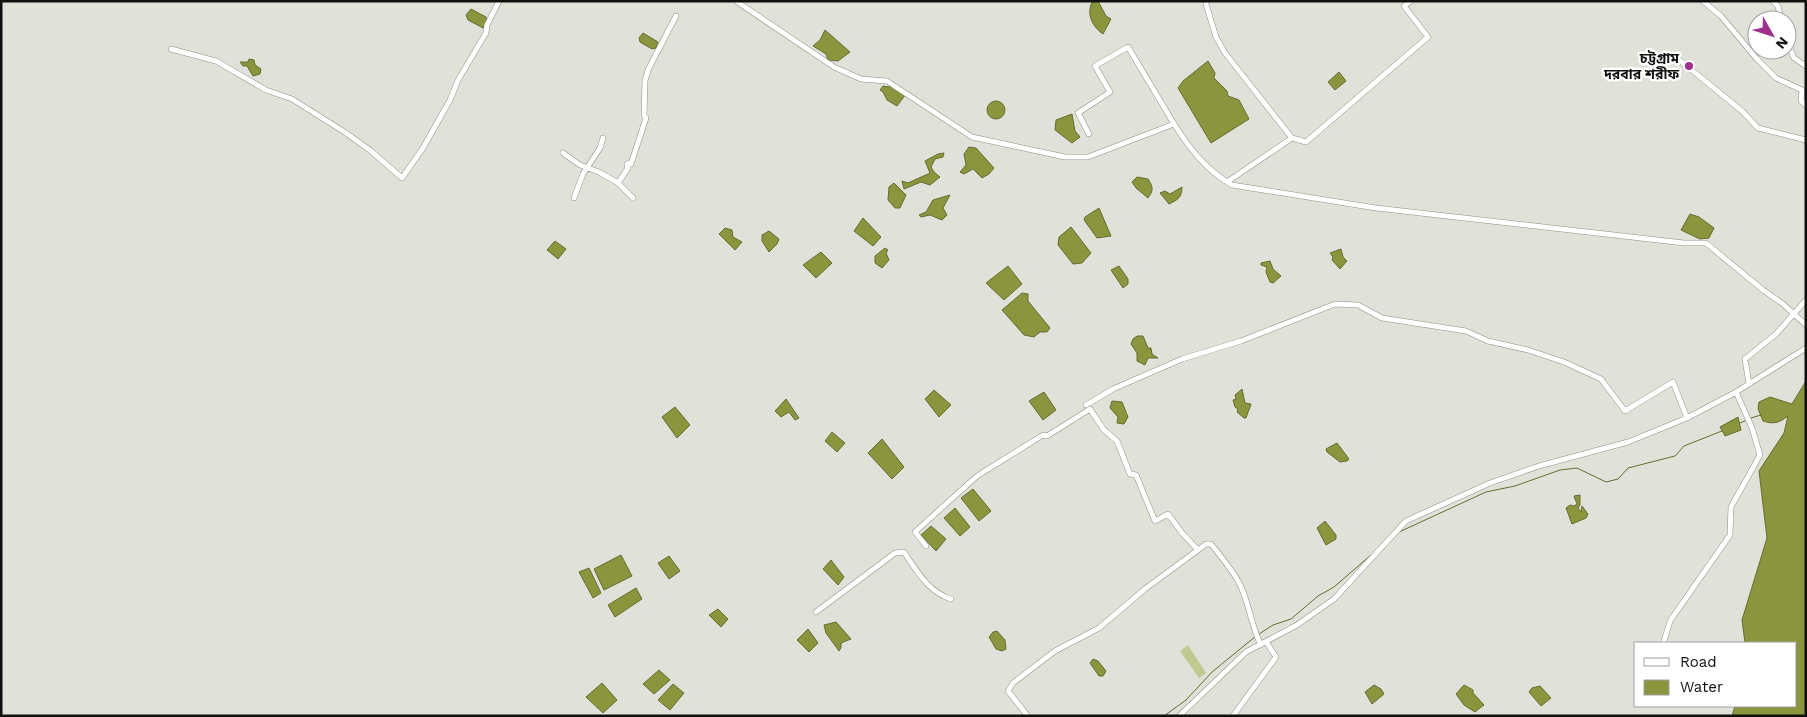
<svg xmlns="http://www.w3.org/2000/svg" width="1807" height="717" viewBox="0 0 1807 717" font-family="'Work Sans','Noto Sans Bengali',sans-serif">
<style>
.green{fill:#c1c990}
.water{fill:#8b953d;stroke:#666d2f}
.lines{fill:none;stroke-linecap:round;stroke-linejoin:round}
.stream{stroke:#666d2f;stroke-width:1}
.minor-casing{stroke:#8f9089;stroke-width:6}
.minor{stroke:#fff;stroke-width:5}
.poi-dot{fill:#a0308e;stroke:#fff;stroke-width:2}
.labels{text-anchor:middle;stroke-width:4.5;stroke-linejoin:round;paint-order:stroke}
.poi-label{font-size:14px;font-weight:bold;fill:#10110e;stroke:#fff;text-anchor:end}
</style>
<rect width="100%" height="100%" fill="#e0e2da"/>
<path class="green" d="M1188,645L1206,673L1199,678L1180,651Z"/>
<path class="water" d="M1098,1L1106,16L1111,19L1103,34C1093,27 1086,15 1092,2Z
M471,9L486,17L487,25L483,28L468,20L466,15Z
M825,30L850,52L838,61L828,60L826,54L813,46L820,40Z
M643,33L658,42L656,48L652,49L640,42L639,38Z
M249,59L254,60L255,65L261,69L260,74L253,76L247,66H243L240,62H248Z
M1208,61L1215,73L1214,78L1227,91L1228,96L1239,100L1249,119L1211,143L1178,88L1183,81Z
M1339,72L1346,81L1335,90L1328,82Z
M891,84L906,94L897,106L887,100L883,92L880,90L883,86L889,87Z
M987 110a9 9 0 1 1 18 0a9 9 0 1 1-18 0Z
M1072,114L1075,131L1080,137L1072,143L1055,130L1056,120Z
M969,147L976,148L994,168L989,174L982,178L973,169L964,174L960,172L966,165L964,154Z
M944,153L943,157L935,159L931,167L934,172L940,177L930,185L921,182L904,189L902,181L908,183L930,173L925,161L938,154Z
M1137,177L1148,179C1153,187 1154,190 1148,198L1136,188L1132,182Z
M894,183L906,195L900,208H895L888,200L889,187Z
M1182,187C1182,198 1177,200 1169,204L1160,193L1165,191L1170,194Z
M950,195L943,208L947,215L942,220L930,215L921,217L919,215L926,212L933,200Z
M1099,208L1111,236L1097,238L1084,220L1085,217Z
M1690,214L1699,217L1714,228L1709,238L1700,239L1681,230Z
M863,218L881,237L873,246L854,231Z
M1071,227L1091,253L1082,263L1073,264L1058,245L1059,237Z
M725,228L732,230L733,237L742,242L735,250L719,234Z
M769,231L779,239L777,244L769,252L762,241V235Z
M555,241L566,249L558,259L547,250Z
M885,248L888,250L886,253L889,260L882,268L875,263V256Z
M1341,249L1343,257L1347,261L1340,269L1332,260L1333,257L1330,253Z
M821,252L832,263L816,278L803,265Z
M1270,261L1273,269L1281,276L1273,283L1270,282L1266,272L1267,267L1261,265V263Z
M1008,266L1022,284L1004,300L986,283Z
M1119,266L1128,279V284L1123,288L1111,270Z
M1022,293L1028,294V301L1050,328L1047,332H1040L1034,337L1024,335L1002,310Z
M1137,336H1143L1148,348H1151L1152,354L1158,358H1148L1145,365L1137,361V353L1131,344L1133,339Z
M1806,381V716H1732L1735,706H1796V643H1745L1742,620L1767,538L1759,471L1784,433L1788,416C1780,422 1775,425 1763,421L1758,409L1759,402L1770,397L1792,404Z
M1242,389L1245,403L1251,404L1246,418H1244L1237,412L1238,409L1235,407L1233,400L1236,399L1235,395Z
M934,390L951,405L939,417L925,399Z
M1044,392L1056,410L1043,420L1029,401Z
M786,399L799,418L795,420L789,412L781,417L775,411Z
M1112,401L1122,402L1128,417L1124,424L1117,423L1118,417L1110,408Z
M675,407L690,425L677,438L662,417Z
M1738,417L1741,430L1725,436L1720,427Z
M832,432L845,443L837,452L825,441Z
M882,439L904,467L892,479L868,453Z
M1337,443L1349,459L1347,461L1340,462L1327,452L1326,449Z
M973,489L991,511L979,521L961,498Z
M1580,495V505L1578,508L1581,512L1582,506L1588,514L1586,518L1572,524L1566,508L1570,505L1574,506L1577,504L1574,496Z
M955,508L970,527L960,536L944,518Z
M1325,521L1336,535V539L1326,545L1317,528Z
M931,526L946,539L936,551L921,535Z
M621,555L632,576L604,590L594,569Z
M669,556L680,571L669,579L658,563Z
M831,560L844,577L838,585L823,569Z
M589,568L601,593L593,598L579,572Z
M636,588L642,599L615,617L608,605Z
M718,609L728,619L721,627L709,615Z
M836,622L851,639L841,643V648L839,651L826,633L824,625Z
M808,629L818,643L809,652L797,640Z
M997,631L1005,640L1006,649L1002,651L996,649L989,637L993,632Z
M1093,659L1098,661L1106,671L1103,676H1099L1090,663Z
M659,670L670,680L654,694L643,684Z
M602,683L617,700L603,713L586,697Z
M673,684L684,693L670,710L658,700Z
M1374,685L1381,689L1384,694L1372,704L1365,692Z
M1464,685L1473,690V693L1484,705L1475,712L1464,705L1456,694Z
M1540,686L1551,698L1541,706L1529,692L1532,688Z"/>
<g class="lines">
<path class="stream" d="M1751,418L1761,415
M1740,423L1747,420
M1399,532L1486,492L1515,486L1560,470L1577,468L1606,482L1618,479L1628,468L1675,456L1684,446L1722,431
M1389,543L1396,535
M1259,634L1273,625L1291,619L1318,596L1334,587L1371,555
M1164,716L1186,700L1212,672L1256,636"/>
<defs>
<path id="minor" d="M736,1L834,67L861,79L887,81L972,137L1065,157H1088L1174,124C1190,149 1206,170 1232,185L1376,208L1684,243H1706L1763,290L1783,304L1806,325
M1703,1L1721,16L1756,58L1776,78L1802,90L1801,101L1806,105
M1773,1L1778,6L1781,20
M1206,4L1216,37L1225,53L1292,138
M1787,42L1794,58L1806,66
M171,49L216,61L266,90L292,99L346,133L371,151L402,178L423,148L450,100L458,80L486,33L487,25L499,1
M1673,59H1678L1693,71L1742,111L1758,128L1806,140
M1089,134L1078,113L1110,92L1095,66L1128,47L1174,124
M563,153L580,165L599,172L618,183L633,198
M631,164L646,118L644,115L645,81L648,70L676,16
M1227,182L1292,138L1306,142L1428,37L1404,6L1411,1
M618,183L628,168L627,164L630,163
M574,198L583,174L600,148L603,138
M1749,384L1745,359L1776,334L1806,300
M1086,405L1113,389L1182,359L1241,341L1335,304L1358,305L1382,318L1466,331L1488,341L1528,350L1564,362L1601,379L1625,411L1673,382L1687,418
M926,546L915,532L977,476L1043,435L1047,436L1090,409L1104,430L1117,441L1130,474L1136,475L1155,521L1168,514L1182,533L1198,550
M816,612L895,553L904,552C917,571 928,592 951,599
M1664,641L1670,621L1730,535L1731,507L1760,455L1752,428L1736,392
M1027,715L1008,691L1013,683L1055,651L1099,628L1145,589L1206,544H1211C1220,555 1237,576 1242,589C1250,608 1252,628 1261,645
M1179,716L1246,652L1297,625L1334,599L1406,521L1490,483L1539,466L1628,442L1687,418L1736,392L1806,348
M1233,716L1276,657L1267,643"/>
</defs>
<use href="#minor" class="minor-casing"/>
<use href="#minor" class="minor"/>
</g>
<circle class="poi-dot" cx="1689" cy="66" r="5"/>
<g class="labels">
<g class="poi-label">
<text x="1679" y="63">চট্টগ্রাম<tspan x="1679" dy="16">দরবার শরীফ</tspan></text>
</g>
</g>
<rect width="1807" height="717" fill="none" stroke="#10110e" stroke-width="5"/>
<rect x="1634" y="642" width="162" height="65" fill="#ffffff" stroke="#9fa09f"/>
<rect x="1644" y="658" width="25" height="8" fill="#ffffff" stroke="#9fa09f"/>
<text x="1680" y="667" font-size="15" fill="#10110e">Road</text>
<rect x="1644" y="680" width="25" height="15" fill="#8b953d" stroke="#9fa09f"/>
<text x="1680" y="692" font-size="15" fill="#10110e">Water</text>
<g transform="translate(1772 35) rotate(129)"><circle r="24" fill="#ffffff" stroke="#9fa09f"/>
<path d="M0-4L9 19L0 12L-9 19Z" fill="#a0308e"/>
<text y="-8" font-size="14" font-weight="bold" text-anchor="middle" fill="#10110e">N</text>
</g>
</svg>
